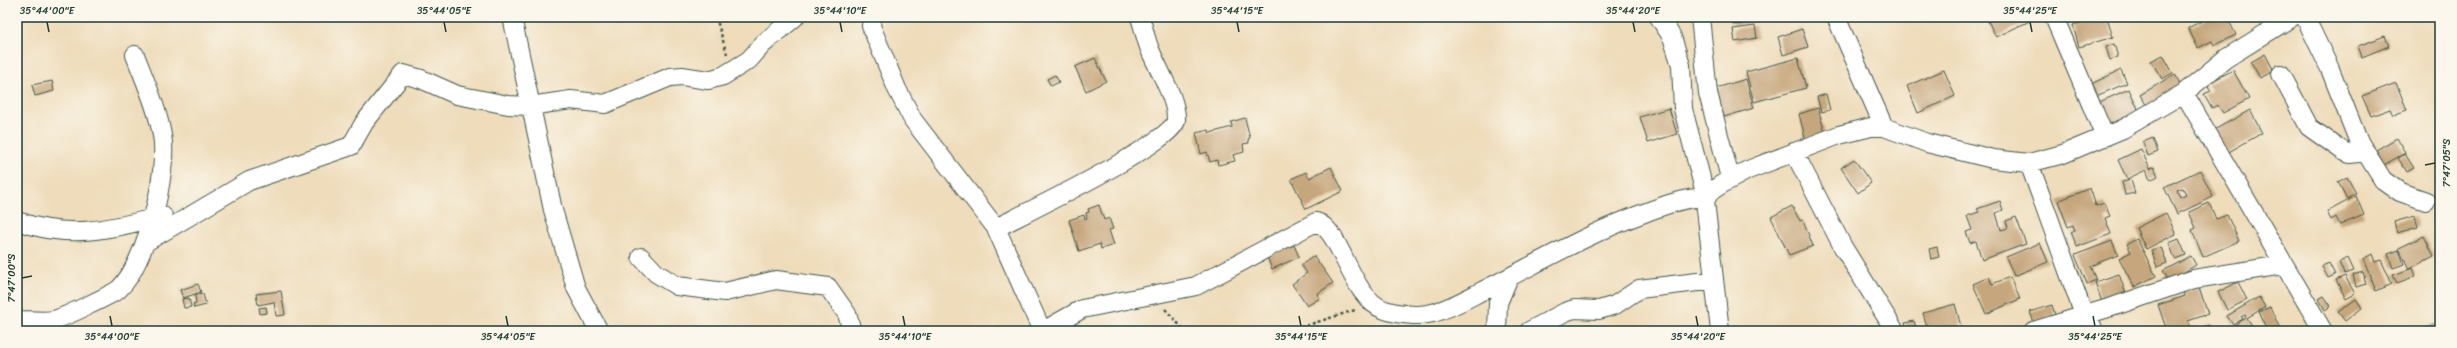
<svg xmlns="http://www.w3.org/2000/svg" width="2457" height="348" viewBox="0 0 2457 348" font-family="Sriracha,sans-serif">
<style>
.building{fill:#c6a67c;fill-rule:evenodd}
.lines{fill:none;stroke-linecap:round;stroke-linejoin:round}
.lane-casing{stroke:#3e5548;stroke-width:10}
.street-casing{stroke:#3e5548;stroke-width:20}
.path{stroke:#3e5548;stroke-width:2.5;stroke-dasharray:3 3;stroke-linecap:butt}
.lane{stroke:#fff;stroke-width:9}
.street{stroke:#fff;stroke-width:18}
.ticks{fill:none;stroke:#1f3d34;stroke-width:1.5}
.neatline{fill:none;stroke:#1f3d34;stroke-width:1.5}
.ticks-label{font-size:10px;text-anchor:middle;fill:#1f3d34}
</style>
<rect width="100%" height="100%" fill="#fbf7ec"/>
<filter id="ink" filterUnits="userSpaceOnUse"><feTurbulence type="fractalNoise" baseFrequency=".025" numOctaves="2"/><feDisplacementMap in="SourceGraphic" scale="8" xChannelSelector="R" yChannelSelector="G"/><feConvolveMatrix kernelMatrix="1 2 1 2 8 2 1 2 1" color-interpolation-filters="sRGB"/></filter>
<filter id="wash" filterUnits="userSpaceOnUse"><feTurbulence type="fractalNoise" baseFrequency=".012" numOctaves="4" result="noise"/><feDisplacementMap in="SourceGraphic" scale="16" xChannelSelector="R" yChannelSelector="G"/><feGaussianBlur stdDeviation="0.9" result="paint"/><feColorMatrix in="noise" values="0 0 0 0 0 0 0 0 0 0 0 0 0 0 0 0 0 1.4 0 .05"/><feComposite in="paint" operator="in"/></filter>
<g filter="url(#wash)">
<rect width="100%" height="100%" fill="#eedcba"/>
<g id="blocks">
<path class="building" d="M1732,17H1757V22L1733,25Z
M1992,17H2032L2034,19L1996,37L1987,19Z
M2099,17H2107L2113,37L2079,47L2073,25Z
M2210,17H2227L2236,35L2214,45L2212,41L2198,48L2188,28Z
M1755,26L1757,38L1735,42L1733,29Z
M1802,29L1808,47L1783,55L1778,37Z
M2385,36L2389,46L2362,57L2358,46Z
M2114,44L2118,57L2110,60L2106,47Z
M2265,54L2274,71L2260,78L2251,62Z
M2163,55L2173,73L2162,79L2151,61Z
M1095,58L1106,81L1086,91L1075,67Z
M1798,58L1806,88L1754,102L1746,72Z
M1944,70L1955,96L1918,113L1907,86Z
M2121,70L2127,83L2096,96L2091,84Z
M2233,70L2249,99L2223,113L2218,105L2212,108L2204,94L2211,91L2207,84Z
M2175,74L2181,86L2147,106L2140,95Z
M1055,75L1059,82L1051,86L1047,79Z
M1746,79L1754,108L1724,117L1716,88Z
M52,81L54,91L35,96L32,85Z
M2396,83L2407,110L2393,115L2390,109L2371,116L2362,96Z
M2129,89L2139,111L2106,126L2095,104Z
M1826,94L1830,110L1821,112L1817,97Z
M1669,108L1677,134L1648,143L1640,117Z
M1818,108L1825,133L1805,138L1799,114Z
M2250,110L2262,133L2227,153L2214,130Z
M1245,118L1250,138L1248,139L1249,143L1243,144L1244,152L1233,155L1235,161L1218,165L1217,160L1210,162L1207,152L1201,154L1196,133L1209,130L1210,133L1232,127L1231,122Z
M2153,138L2158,152L2148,156L2143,142Z
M2397,138L2405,153L2384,165L2376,150Z
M2141,149L2150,169L2154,167L2158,176L2150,180L2146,170L2127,179L2118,160Z
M2405,154L2414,168L2407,172L2398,158Z
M1854,159L1871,183L1858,193L1841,168Z
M1331,167L1343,191L1306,209L1291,179L1306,172L1309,178Z
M2200,170L2213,197L2177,214L2164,187ZM2183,188L2186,195L2180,198L2177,190Z
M2347,177L2356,193L2347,199L2338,182Z
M2131,180L2135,193L2125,195L2122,182Z
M2090,188L2096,206L2104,203L2110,216L2105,218L2111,234L2077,247L2071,232L2075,231L2073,225L2068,227L2058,201Z
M2356,196L2364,215L2340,225L2336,217L2331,220L2327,212Z
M2000,201L2003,210L1996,213L2001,230L2008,228L2006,221L2016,217L2026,244L1982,260L1976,241L1970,243L1966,232L1972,230L1967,216L1979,212L1977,209Z
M2209,203L2216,219L2227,215L2239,241L2203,257L2192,230L2196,228L2189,212Z
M1099,205L1104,220L1109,218L1113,229L1109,230L1114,245L1101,249L1100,244L1079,251L1069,220L1084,215L1085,219L1087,218L1086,213L1089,212L1088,209Z
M1792,206L1800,221L1803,220L1813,246L1789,255L1771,217Z
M2166,213L2176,234L2146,249L2136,228Z
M2415,216L2418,227L2397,233L2394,222Z
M2424,236L2434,256L2409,269L2399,248Z
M2137,239L2156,276L2134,287L2119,258L2131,252L2127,244Z
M2179,239L2186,255L2175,259L2169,243Z
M2112,241L2118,255L2090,266L2096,280L2087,284L2075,255Z
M2040,243L2048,262L2014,276L2006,257Z
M1294,245L1299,257L1272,269L1267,257Z
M1937,247L1939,257L1931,259L1929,249Z
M2161,247L2167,263L2157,267L2151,250Z
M2399,250L2404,264L2393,268L2388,254Z
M2372,254L2375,262L2381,260L2392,284L2376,291L2363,259Z
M1314,256L1333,283L1317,294L1320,298L1307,306L1292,284L1307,273L1301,265Z
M2191,256L2196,265L2169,281L2163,271Z
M2348,258L2354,271L2344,274L2339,262Z
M2329,263L2335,275L2328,278L2322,266Z
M2413,268L2416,276L2397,283L2393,275Z
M2363,272L2366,284L2356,287L2353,275Z
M2119,274L2126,294L2102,302L2095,282Z
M2345,276L2355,294L2346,299L2336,280Z
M1989,277L1992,284L2010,277L2020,299L1986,314L1973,284Z
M2238,282L2247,300L2227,310L2218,292Z
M198,284L201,292L183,298L180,290Z
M2199,287L2208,314L2188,321L2190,329L2169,331L2168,327L2166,328L2158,305L2185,296L2183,292Z
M281,291L285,315L276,316L274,302L258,305L256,294Z
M203,294L206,305L194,308L193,304L196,303L195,295Z
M2324,296L2331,306L2325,310L2319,299Z
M2259,297L2265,307L2247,318L2256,331H2239L2235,326L2246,317L2245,315L2241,317L2243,319L2233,325L2227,316Z
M189,298L191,307L184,308L182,299Z
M2356,299L2362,308L2345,321L2338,312Z
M1955,304L1962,330L1928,331L1923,313Z
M2052,305L2055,315L2034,322L2030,312Z
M266,307L267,313L260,314L259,308Z
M2270,307L2281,331H2268L2259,312Z
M1914,321L1917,331H1907L1905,323Z
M2209,325L2212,331H2195Z"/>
</g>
</g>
<g filter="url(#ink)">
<use href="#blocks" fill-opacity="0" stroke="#3e5548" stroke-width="1"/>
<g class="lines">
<defs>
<path id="lane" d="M2431,331L2440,327"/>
<path id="street" d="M512,17L553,210L576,288L599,331
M872,17L871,26L897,89L913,120L996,228L1042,331
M1700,17L1708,93L1730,178
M1836,17L1884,127
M2054,17L2105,137
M2305,17L2330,69L2358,140L2383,180L2400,192L2426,201
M2281,74L2309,127L2343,151L2350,154L2366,152
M2184,93L2323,331
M1794,152L1843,247L1895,331
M2029,163L2084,315
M17,221C70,240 110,229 163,216
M996,228C1021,215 1176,141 1176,120C1177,100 1159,71 1151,52C1146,41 1144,29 1140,17
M146,242L249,181L351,146L364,123L403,74L421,79L457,95L508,105L530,106L571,100L605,104L670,77L682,76L708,80L723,76L749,60L763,44L795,17
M641,257L656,273L677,286L725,292L776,280L828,287L847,314L852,331
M2087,314L2094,331
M17,321C29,319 41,322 53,320C61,319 113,294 119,289C146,264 169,171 162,135C157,107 145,81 135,55
M1043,331L1082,309L1196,286L1316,222C1342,229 1350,299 1385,310C1400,315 1421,317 1436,312C1453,307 1470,297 1486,289C1538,263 1589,233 1644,213C1665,205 1684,198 1706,197L1683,109L1681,65L1672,37L1659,17
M1497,331L1498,303L1509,277
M1529,331L1565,312L1574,309L1599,310L1615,305L1639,289L1714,280
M1720,331L1705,201L1710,192L1722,184L1748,170L1839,135L1871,127H1884L1927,143L1993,159L2029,163L2063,154L2123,129L2184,93L2225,59L2292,17
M2033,331L2115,306L2194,279L2283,265"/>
</defs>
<use href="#lane" class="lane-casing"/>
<use href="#street" class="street-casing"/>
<path class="path" d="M716,17L727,54
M1165,309L1185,331
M1289,331L1355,310"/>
<use href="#lane" class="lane"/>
<use href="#street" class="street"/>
</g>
</g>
<path class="ticks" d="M47,22L49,32M444,22L446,32M840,22L842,32M1237,22L1239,32M1633,22L1635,32M2030,22L2032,32M2425,165L2435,163M22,278L32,276M110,316L112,326M506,316L508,326M903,316L905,326M1299,316L1301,326M1696,316L1698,326M2093,316L2095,326"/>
<rect width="2457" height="348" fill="none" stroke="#fbf7ec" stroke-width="44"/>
<rect x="22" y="22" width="2413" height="304" class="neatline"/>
<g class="ticks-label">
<text x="47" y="14">35°44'00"E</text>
<text x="444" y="14">35°44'05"E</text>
<text x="840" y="14">35°44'10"E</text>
<text x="1237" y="14">35°44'15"E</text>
<text x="1633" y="14">35°44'20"E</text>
<text x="2030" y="14">35°44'25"E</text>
<text transform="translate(2446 163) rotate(-90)" y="4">7°47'05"S</text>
<text transform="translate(11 278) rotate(-90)" y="4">7°47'00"S</text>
<text x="112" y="340">35°44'00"E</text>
<text x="508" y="340">35°44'05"E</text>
<text x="905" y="340">35°44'10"E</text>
<text x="1301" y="340">35°44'15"E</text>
<text x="1698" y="340">35°44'20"E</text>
<text x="2095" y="340">35°44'25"E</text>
</g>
</svg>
